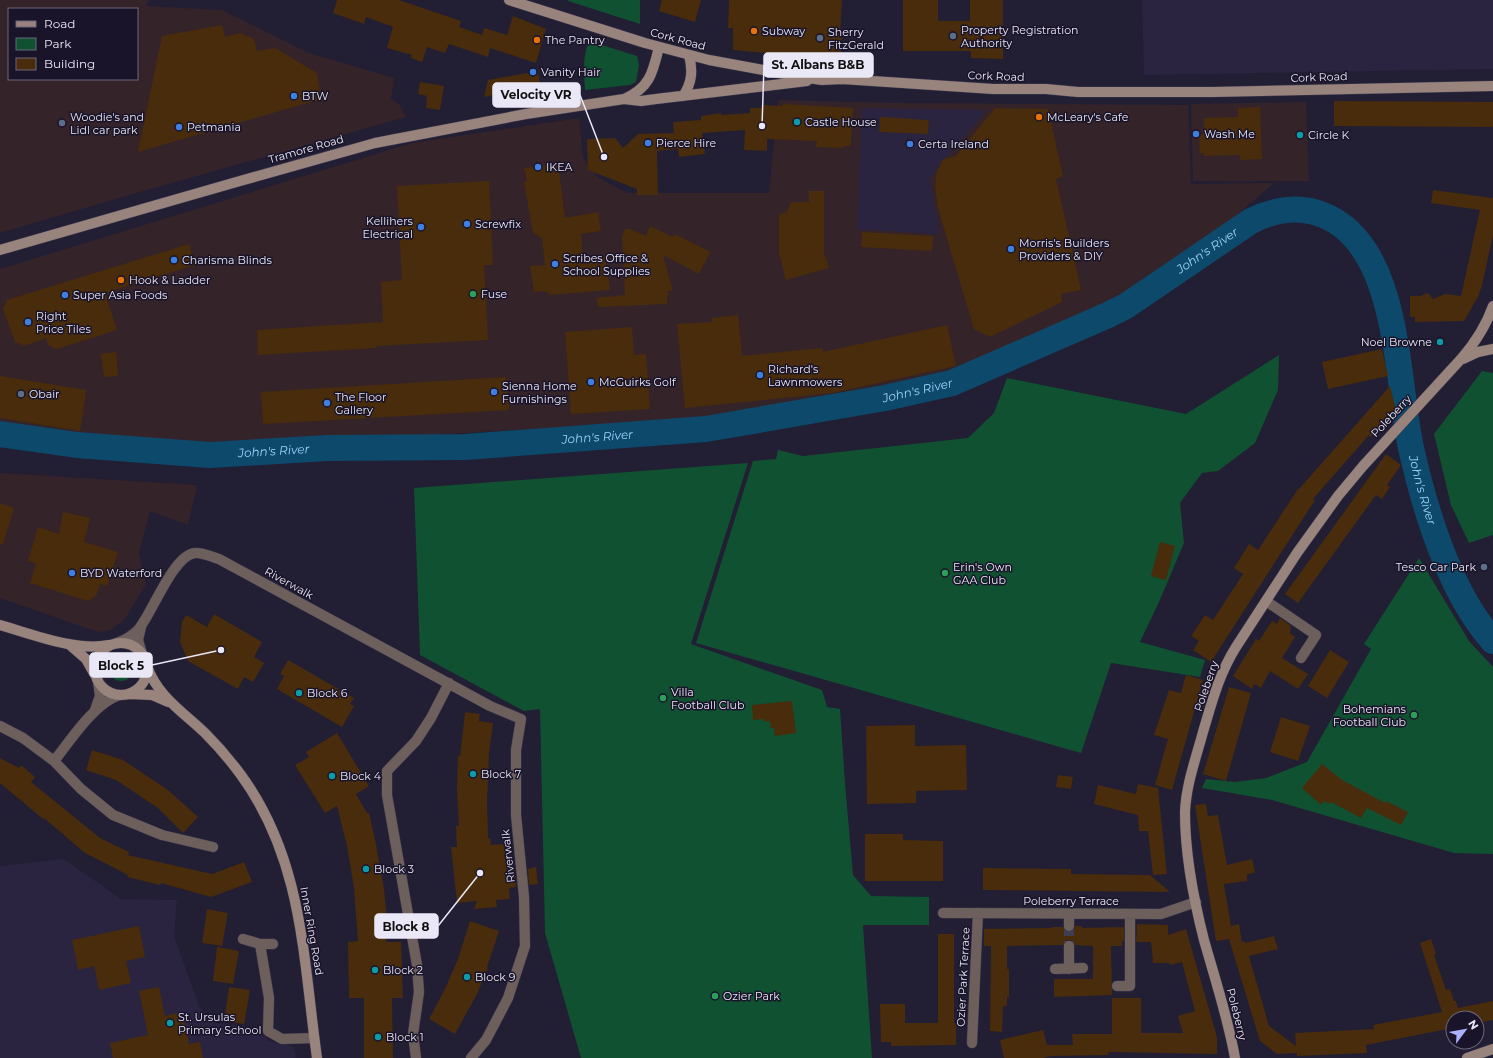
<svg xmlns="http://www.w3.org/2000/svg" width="1493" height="1058" viewBox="0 0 1493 1058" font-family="Montserrat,sans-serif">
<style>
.commercial{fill:#35232a;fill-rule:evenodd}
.built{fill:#2a2440}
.green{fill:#105132}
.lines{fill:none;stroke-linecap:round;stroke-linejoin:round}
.river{stroke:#0d496b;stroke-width:26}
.building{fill:#482c0b}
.street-tunnel{stroke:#403c51;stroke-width:10;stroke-dasharray:10 5;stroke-linecap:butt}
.street-casing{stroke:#3e3a4f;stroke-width:11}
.secondary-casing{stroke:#3e3a4f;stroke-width:11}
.street{stroke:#6d605c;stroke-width:10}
.secondary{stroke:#98837d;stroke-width:10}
.food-dot{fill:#e8710a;stroke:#191429;stroke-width:1.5}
.service-dot{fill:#5c6f8a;stroke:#191429;stroke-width:1.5}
.shop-dot{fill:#3f7fe0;stroke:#191429;stroke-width:1.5}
.culture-dot{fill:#0f9aa8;stroke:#191429;stroke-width:1.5}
.leisure-dot{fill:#2e9e5b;stroke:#191429;stroke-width:1.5}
.labels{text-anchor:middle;stroke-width:3;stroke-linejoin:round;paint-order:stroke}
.poi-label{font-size:11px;fill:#eae8f7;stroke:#191429;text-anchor:start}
.street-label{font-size:11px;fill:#eae8f7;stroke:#191429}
.water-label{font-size:12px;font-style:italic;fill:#9bd1f9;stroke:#191429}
.leader{fill:none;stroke:#eae8f7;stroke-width:1.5}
.callout-dot{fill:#eae8f7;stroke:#191429;stroke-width:1.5}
.callout{fill:#eae8f7;stroke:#eae8f7;stroke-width:1.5}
.callout-label{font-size:12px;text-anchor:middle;font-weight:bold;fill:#111}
</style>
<rect width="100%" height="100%" fill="#221e34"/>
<path class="commercial" d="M0,0H148L146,6L222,10L309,53L394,78L391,99L399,104L406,117L119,198L0,233ZM9,9H137V79H9Z
M778,100L897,103L1188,105L1191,184L1274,183L1226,224L1108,303L951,375L789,407L667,421L213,448L87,443L0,426V269L412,143L579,118L583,158L597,177L627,193H769Z
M1306,102L1309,181H1193L1191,104Z
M0,473L197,485L188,525L150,511L139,553L146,584L126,617L119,624L110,630L103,632L95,631L0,598Z"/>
<path class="built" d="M1142,0H1493V69L1144,75Z
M862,108L987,110L929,178L940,234L857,229Z
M64,859L121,899L177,900L174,936L199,1006L216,1024L257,1027L269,1041L294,1047L296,1058H0V866Z"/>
<path class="green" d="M568,0H640V24L568,1Z
M589,41L637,56L639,65L636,82L630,85L585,90C584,72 582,59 589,41Z
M1279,355L1278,390L1255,443L1218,471L1202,473L1180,503L1184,543L1159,602L1140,642L1205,660L1200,677L1111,663L1081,753L696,643L753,461L776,459L778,450L803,456L968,438L994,413L1007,378L1186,414Z
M1482,371L1493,373V535L1469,543L1451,505L1434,434Z
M748,463L691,644L822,690L827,707L840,709L845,783L853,875L871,896L929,897V925H863L872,1058H581L545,933L540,709L524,711L420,655L414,488Z
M1419,558L1469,641L1493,667V854L1454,853L1272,800L1202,788L1206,779L1235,782L1266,778L1307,762L1371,649L1364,644Z
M109 669a12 12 0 1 1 24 0a12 12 0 1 1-24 0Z"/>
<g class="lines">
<path class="river" id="s1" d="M0,434L77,445L210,455L327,448L465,447L706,429L885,398L952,383L1108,315L1126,306L1251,221C1273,210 1299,205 1323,215C1400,245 1396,379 1411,448C1425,510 1450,593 1493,641"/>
</g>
<path class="building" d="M337,0H399L461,21L459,27L482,35L484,28L507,35L513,16L546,29L536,63L490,48L488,57L449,44L445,53L427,47L422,62L411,58L412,55L387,48L393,27L366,17L364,24L333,13Z
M662,0H701L695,22L659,11Z
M729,0H842L840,32H842L841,53L839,56L834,59L733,50V28H728Z
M903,0H938V21H970V0H1003V59L971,58V51H903Z
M222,25L225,37L240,33L254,39L257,51L275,48L317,73L321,99L138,152L162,36Z
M538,71L541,90L528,92L527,88L484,97L488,80Z
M420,82L444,86L440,110L426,108L427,96L418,94Z
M1334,101L1493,102V127L1334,126Z
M783,104L853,108L851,146H843V148L816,147L817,141L767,139V151L744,150L745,130L702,133L705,154L679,157L678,149L657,151L658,195H637V189L588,170L587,139L615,138L623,148L638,134L674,133L673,122L701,120V116L721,113V115L750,113V108H763V105L783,106Z
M1260,107L1262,159L1240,160V155L1204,156V153H1200L1199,134H1204V118L1238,117V108Z
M995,108L1048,109L1063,176L1056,179L1081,290L1061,294L1062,302L990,337L974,329L938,208L935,185L937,171L943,159L956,156Z
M880,117L929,120L928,134L879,132Z
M558,163L565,218L598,212L601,231L581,234L583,258L605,256L610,290L549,295V292H545V291L534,292L530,266L545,265L542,238L533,233L524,182L527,181L524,168Z
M489,181L493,265H484L488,340L376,346V348L258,355L257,330L383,322L381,282L402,280L397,186Z
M1433,190L1493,198V235L1482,285L1478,297L1464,321L1415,322V317H1410V296H1420L1428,293L1433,299L1445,294L1461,296L1480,210L1431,203Z
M809,191H824V253L829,268L786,280L779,253V214L787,212L791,202H809Z
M650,226L673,237L675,234L710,252L699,274L663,255L673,291H668L667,304L598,307L597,298L625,295L622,237L625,229H630L646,236Z
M862,232L933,236L932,251L861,247Z
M189,244L195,265L105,293L117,330L57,349L48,345L46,338L25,346L15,342L3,309L7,300Z
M738,315L742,356L822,348L823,352L947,325L956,366L832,393L685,408L677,324L712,322V318Z
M632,327L634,355L646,354L650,409L571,414L565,332Z
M1382,349L1388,376L1328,389L1322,362Z
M116,352L118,376L104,377L101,354Z
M0,376L86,390L80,431L0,418Z
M506,377L509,410L263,424L261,392Z
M1390,386L1395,406L1397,409L1371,437L1369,435L1313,499L1315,500L1211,662L1193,650L1199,641L1191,636L1205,615L1213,620L1243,574L1234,568L1249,544L1258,550L1298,489H1299Z
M1386,454L1401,465L1387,485L1390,487L1382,499L1376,495L1298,603L1285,594Z
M0,503L14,508L3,544H0Z
M63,512L90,518L84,542L118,552L107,586L100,584L96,596L88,601L30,583L36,564L28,561L38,527L59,534Z
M1160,542L1175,546L1166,580L1151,576Z
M214,614L262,642L254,657L264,663L253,682L244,677L238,689L188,661L180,642L182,622L186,615L207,627Z
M1280,618L1291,626L1290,633L1295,637L1282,658L1308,674L1298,689L1270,671L1261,688L1254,684L1252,689L1233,676L1256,639L1259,641L1272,621L1277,624Z
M1330,650L1349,662L1327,698L1308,686Z
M288,660L354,698L350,704L354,706L342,727L277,689L284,676L280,674Z
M1186,675L1203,680L1172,790L1155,785L1168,739L1154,735L1169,690L1181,693Z
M1229,687L1251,693L1226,781L1203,774Z
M792,701L796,733L775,736L774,728H771L770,721L764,722V719L753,720L752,705Z
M465,712L480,714L479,721L493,723L489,753L487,802L488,838H490L491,845L504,844L507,871L515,870L516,887L509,888L510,899L496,900L497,907L474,909L477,901L457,903L451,847H457L456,826H459L457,790L458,756H460Z
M1281,717L1310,726L1298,761L1270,752Z
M915,725V746L966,745L967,790L916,791V803L867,804L866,726Z
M337,733L369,786L356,794L367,813H369L376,844L384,889L387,921L386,942H401L403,998H392L393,1058H364V998H349L348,942L358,941L354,888L347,846L337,806L325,813L295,765L309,757L306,752Z
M92,750L123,760L168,790L198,817L183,833L158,808L116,780L86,770Z
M0,758L19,768L21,765L35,777L31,782L100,838L129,852L128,855L212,874L244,862L252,882L211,897L161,883L160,885L127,877L128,875L85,853L44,818L43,819L0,783Z
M1322,764L1342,780L1385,803L1386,801L1408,812L1401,825L1367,808L1361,818L1331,802L1330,804L1324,801L1321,805L1302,788Z
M1058,775L1073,777L1071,789L1056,787Z
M1138,784L1158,788L1167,874L1153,875L1148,831H1139L1138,815L1094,804L1098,785L1136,794Z
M1206,804L1208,816L1218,815L1227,865L1252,859L1255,872L1247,875V881L1224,884L1231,926L1239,924L1242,942L1245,941V943L1274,936L1278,949L1249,956L1269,1026L1296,1046L1295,1033L1374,1029L1373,1025L1442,1012L1420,943L1431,939L1436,954L1434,955L1446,990L1450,989L1454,1001H1456L1458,1008L1493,1001V1020L1477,1023V1018H1453V1028L1366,1045L1367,1053L1297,1056V1053L1277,1054L1260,1041L1229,939L1216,941L1195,805Z
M865,834H903V840L943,841V881H865Z
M536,867L538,884L529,885L528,869Z
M983,868L1071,869V874L1150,875L1170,892L983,890Z
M207,909L228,913L222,946L202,943Z
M470,921L499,931L487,967L488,968L476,996L455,1034L429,1019L444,991L458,959Z
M1137,924L1168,925V935L1186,929L1217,1037V1054L1108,1052L1109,1055L1052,1056L1043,1058H1004L1000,1040L1043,1030L1047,1045H1073L1072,1034H1112V998H1141V1033H1183L1178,1016L1195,1011L1182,962L1170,965V963H1153L1151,942H1136Z
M139,926L145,957L126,961L131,983L99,990L94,966L78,970L72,940Z
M1075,926H1082V928L1124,927V941H1122V946H1111L1112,995L1054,997V979H1093V946L1075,945L1073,941L1069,940L1065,941L1063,945L1007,946V969H1009V997H1007V1006H1003L1002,1032L990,1031L991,946H984V929L1052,928V927H1063L1065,931L1069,932L1074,930Z
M938,934H954V1023H956V1045L891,1046V1042H881L880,1004H905V1023H938Z
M217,947L239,951L233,984L213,981Z
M159,987L165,1016L182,1012L189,1044L200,1042L203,1058H113L110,1043L148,1035L139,991Z
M229,987L250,990L244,1024L224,1021Z"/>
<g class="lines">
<path class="street-tunnel" d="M1069,926V946"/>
<defs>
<path id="street" d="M1266,601L1316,635L1301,658
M141,627L138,640L142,654
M117,643C125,640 132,636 138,630C152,614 173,555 195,553C202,552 212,557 219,559L490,706L521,719L516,750V815L524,897L525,946L508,998L486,1040L471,1058
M95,710L100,696L98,681
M0,726L23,738L54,761C70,741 95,702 120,695
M54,761L81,789L113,815L162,835L213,847
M943,913L1161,914L1196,902
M1069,914V926
M243,939L260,944L269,998L268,1031L282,1039L314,1038
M260,944H273
M1055,969L1083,968
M1069,969V946
M1117,986H1130V914
M972,1043L978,913
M416,1058L413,1034L419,992L417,965L387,795V771L416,741L431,718L449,683"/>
<path id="secondary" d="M509,0L645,43L709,60L801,77L822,80L842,79L993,89H1046L1078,92H1213L1493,86
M683,96C692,83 693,71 689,55
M624,99L641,101L656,99L807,81
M0,250L233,183L375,143L526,114L624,99C650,88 653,72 659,47
M1463,359L1478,352L1493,349
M0,625C32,634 77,652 109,645
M95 669a26 26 0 1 1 52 0a26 26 0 1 1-52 0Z
M71,646L86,659L95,675
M147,666C158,697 182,711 205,733C218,746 230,760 241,775C303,860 303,958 317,1058
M129,694L152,695L168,702
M1235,1058C1228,1018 1215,979 1204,940C1194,901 1185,852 1185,812C1186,785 1196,758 1203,732C1212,702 1219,674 1236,647L1297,553L1338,496L1363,466L1461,359C1475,343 1486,326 1493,306
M1467,1058L1493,1049"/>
</defs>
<use href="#street" class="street-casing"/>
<use href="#secondary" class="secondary-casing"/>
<use href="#street" class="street"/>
<use href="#secondary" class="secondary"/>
</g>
<g class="food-dot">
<circle cx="754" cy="31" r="4"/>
<circle cx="537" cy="40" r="4"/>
<circle cx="1039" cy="117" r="4"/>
<circle cx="121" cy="280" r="4"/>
</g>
<g class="service-dot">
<circle cx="953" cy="36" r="4"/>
<circle cx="820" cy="38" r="4"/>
<circle cx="62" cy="123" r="4"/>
<circle cx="21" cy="394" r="4"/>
<circle cx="1484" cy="567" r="4"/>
</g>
<g class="shop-dot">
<circle cx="533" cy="72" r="4"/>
<circle cx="294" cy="96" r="4"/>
<circle cx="179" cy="127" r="4"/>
<circle cx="1196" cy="134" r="4"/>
<circle cx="648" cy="143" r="4"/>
<circle cx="910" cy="144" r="4"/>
<circle cx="538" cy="167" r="4"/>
<circle cx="467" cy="224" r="4"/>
<circle cx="421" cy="227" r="4"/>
<circle cx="1011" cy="249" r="4"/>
<circle cx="174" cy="260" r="4"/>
<circle cx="555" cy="264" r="4"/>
<circle cx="65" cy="295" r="4"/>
<circle cx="28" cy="322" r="4"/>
<circle cx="760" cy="375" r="4"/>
<circle cx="591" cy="382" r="4"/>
<circle cx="494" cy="392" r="4"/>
<circle cx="327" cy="403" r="4"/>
<circle cx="72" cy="573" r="4"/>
</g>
<g class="culture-dot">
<circle cx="797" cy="122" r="4"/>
<circle cx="1300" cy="135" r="4"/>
<circle cx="1440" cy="342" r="4"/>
<circle cx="299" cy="693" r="4"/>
<circle cx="473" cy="774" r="4"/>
<circle cx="332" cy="776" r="4"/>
<circle cx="366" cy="869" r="4"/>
<circle cx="375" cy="970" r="4"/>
<circle cx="467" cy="977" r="4"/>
<circle cx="170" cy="1023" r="4"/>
<circle cx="378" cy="1037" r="4"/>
</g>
<g class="leisure-dot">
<circle cx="473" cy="294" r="4"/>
<circle cx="945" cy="573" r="4"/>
<circle cx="663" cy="698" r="4"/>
<circle cx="1414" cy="715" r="4"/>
<circle cx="715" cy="996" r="4"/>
</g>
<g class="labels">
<g class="poi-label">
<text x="961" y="34">Property Registration<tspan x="961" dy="13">Authority</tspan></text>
<text x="762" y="35">Subway</text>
<text x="828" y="36">Sherry<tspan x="828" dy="13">FitzGerald</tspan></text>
<text x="545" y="44">The Pantry</text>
<text x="541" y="76">Vanity Hair</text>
<text x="302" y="100">BTW</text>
<text x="70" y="121">Woodie's and<tspan x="70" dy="13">Lidl car park</tspan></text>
<text x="1047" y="121">McLeary's Cafe</text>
<text x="805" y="126">Castle House</text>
<text x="187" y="131">Petmania</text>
<text x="1204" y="138">Wash Me</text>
<text x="1308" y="139">Circle K</text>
<text x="656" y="147">Pierce Hire</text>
<text x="918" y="148">Certa Ireland</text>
<text x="546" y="171">IKEA</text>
<text x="413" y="225" text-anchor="end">Kellihers<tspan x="413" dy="13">Electrical</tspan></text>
<text x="475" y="228">Screwfix</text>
<text x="1019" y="247">Morris's Builders<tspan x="1019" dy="13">Providers &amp; DIY</tspan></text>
<text x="563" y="262">Scribes Office &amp;<tspan x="563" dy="13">School Supplies</tspan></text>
<text x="182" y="264">Charisma Blinds</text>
<text x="129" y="284">Hook &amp; Ladder</text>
<text x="481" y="298">Fuse</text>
<text x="73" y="299">Super Asia Foods</text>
<text x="36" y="320">Right<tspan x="36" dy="13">Price Tiles</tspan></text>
<text x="1432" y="346" text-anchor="end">Noel Browne</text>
<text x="768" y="373">Richard's<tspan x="768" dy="13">Lawnmowers</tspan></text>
<text x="599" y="386">McGuirks Golf</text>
<text x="502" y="390">Sienna Home<tspan x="502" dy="13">Furnishings</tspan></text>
<text x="29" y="398">Obair</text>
<text x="335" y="401">The Floor<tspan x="335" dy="13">Gallery</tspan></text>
<text x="953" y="571">Erin's Own<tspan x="953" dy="13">GAA Club</tspan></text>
<text x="1476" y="571" text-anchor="end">Tesco Car Park</text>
<text x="80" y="577">BYD Waterford</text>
<text x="671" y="696">Villa<tspan x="671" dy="13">Football Club</tspan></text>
<text x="307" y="697">Block 6</text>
<text x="1406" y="713" text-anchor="end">Bohemians<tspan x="1406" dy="13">Football Club</tspan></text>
<text x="481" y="778">Block 7</text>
<text x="340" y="780">Block 4</text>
<text x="374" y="873">Block 3</text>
<text x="383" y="974">Block 2</text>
<text x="475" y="981">Block 9</text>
<text x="723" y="1000">Ozier Park</text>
<text x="178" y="1021">St. Ursulas<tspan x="178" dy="13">Primary School</tspan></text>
<text x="386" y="1041">Block 1</text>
</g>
<g class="street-label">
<text transform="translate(678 39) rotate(15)" y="4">Cork Road</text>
<text transform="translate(996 76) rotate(2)" y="4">Cork Road</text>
<text transform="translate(1319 77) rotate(-2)" y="4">Cork Road</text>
<text transform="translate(306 149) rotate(-16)" y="4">Tramore Road</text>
<text transform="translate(1391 416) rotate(-47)" y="4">Poleberry</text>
<text transform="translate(289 583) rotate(29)" y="4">Riverwalk</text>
<text transform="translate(1206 686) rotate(-71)" y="4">Poleberry</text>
<text transform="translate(508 856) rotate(-96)" y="4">Riverwalk</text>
<text x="1071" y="905">Poleberry Terrace</text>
<text transform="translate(312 931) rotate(80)" y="4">Inner Ring Road</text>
<text transform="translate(963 977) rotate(-87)" y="4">Ozier Park Terrace</text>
<text transform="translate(1237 1014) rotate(76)" y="4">Poleberry</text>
</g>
<g class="water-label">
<text dy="4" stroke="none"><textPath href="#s1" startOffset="1247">John's River</textPath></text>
<text dy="4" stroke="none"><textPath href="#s1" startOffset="923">John's River</textPath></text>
<text dy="4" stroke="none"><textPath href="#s1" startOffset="599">John's River</textPath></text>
<text dy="4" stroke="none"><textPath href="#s1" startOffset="275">John's River</textPath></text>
<text dy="4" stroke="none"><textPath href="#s1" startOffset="1678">John's River</textPath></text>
</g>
</g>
<path class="leader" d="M762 126L764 65M604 157L580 95M221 650L152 665M480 873L438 926"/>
<g class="callout-dot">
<circle cx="762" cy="126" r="4"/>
<circle cx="604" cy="157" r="4"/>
<circle cx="221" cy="650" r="4"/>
<circle cx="480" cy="873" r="4"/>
</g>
<g class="callout">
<rect x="764" y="53" width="109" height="24" rx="4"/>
<rect x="493" y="83" width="87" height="24" rx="4"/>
<rect x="90" y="653" width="62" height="24" rx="4"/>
<rect x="375" y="914" width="63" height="24" rx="4"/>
</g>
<g class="callout-label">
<text x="818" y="69">St. Albans B&amp;B</text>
<text x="536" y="99">Velocity VR</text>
<text x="121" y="670">Block 5</text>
<text x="406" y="931">Block 8</text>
</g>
<rect x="8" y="8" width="130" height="72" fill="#191429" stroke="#6d697b"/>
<rect x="16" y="21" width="20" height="6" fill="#98837d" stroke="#6d697b"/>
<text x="44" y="28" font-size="12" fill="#eae8f7">Road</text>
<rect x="16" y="38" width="20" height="12" fill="#105132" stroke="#6d697b"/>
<text x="44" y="48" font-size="12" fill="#eae8f7">Park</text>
<rect x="16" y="58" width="20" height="12" fill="#482c0b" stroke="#6d697b"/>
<text x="44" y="68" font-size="12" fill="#eae8f7">Building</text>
<g transform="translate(1465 1030) rotate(58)"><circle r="19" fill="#191429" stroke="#6d697b"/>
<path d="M0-3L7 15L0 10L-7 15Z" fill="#aab0fb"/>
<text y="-6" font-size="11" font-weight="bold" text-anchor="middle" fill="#eae8f7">N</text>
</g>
</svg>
